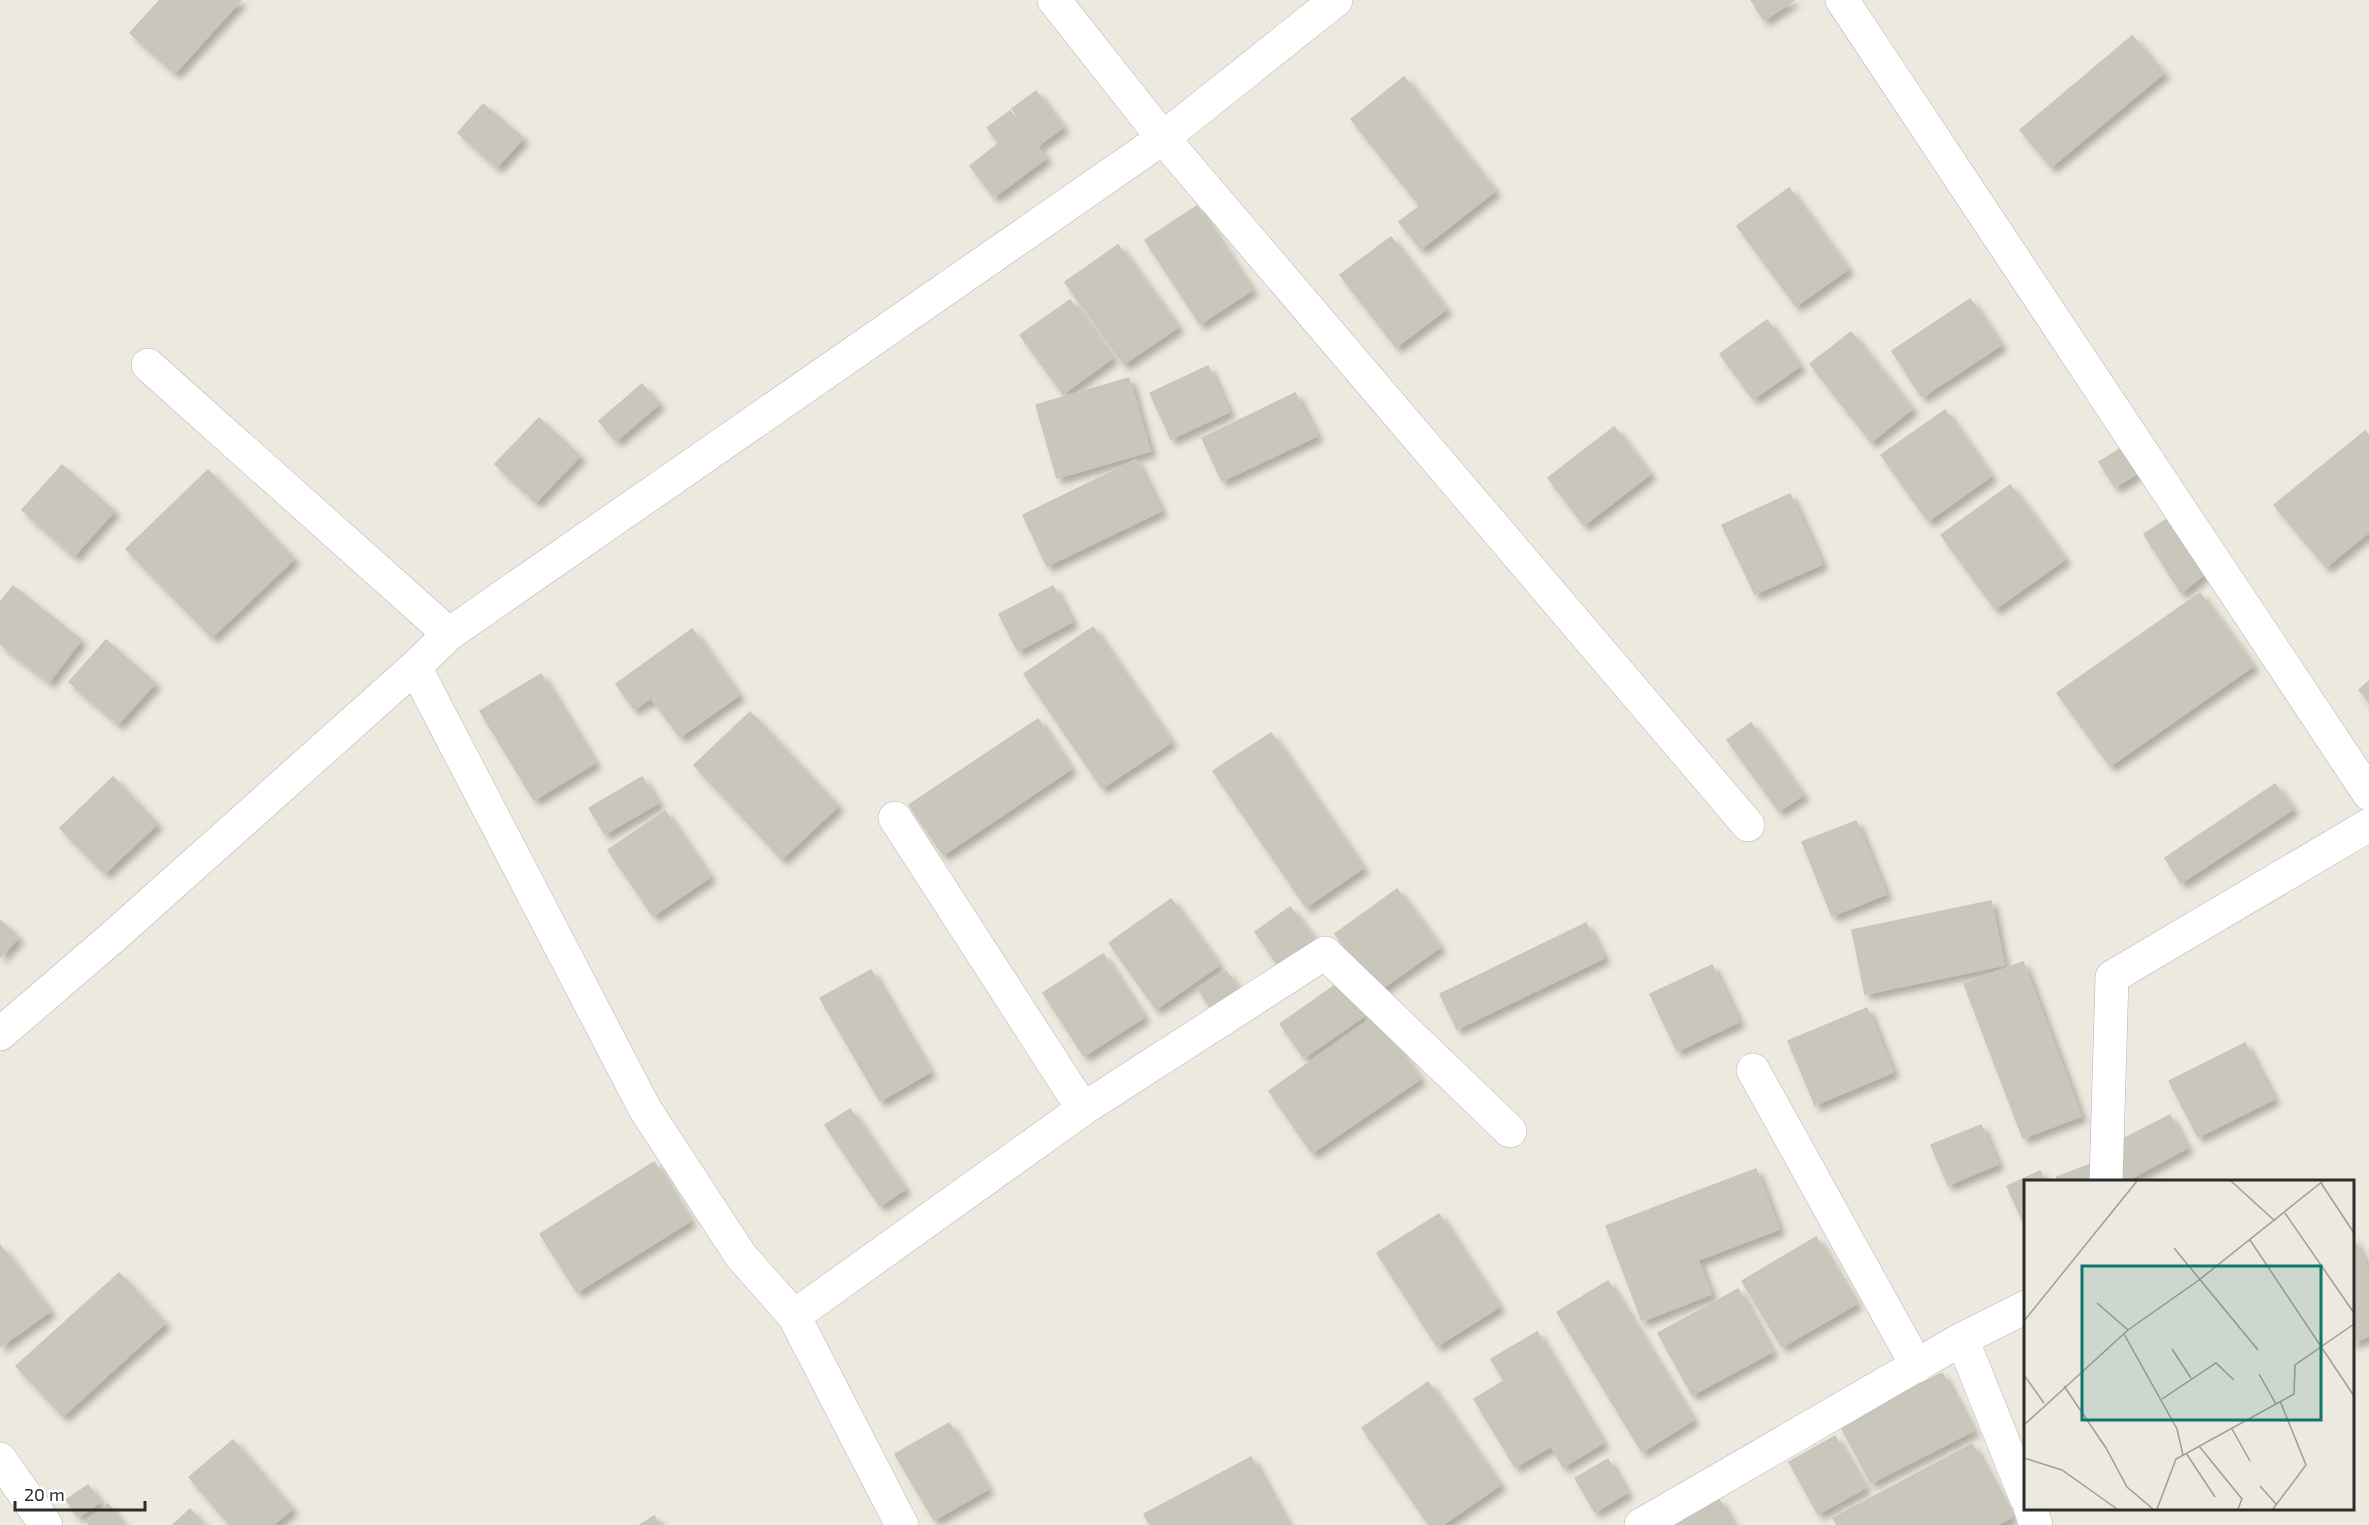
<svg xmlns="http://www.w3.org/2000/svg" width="2369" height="1525" viewBox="0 0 2369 1525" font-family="'Exo 2',sans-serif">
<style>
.building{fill:#c9c7bc;stroke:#cac5b7;stroke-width:1.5;filter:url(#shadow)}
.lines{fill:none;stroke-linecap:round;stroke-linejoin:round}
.minor-casing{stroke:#b2b3c0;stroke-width:34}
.minor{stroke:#fff;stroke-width:33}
.inset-road{fill:none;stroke:#a09d97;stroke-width:1.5}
.view{fill:#0f766e;fill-opacity:0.15;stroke:#0f766e;stroke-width:3}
.inset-edge{fill:none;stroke:#2c2c2c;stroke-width:3}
</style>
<defs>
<filter id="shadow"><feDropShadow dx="5.5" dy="5.5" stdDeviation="3" flood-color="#0004"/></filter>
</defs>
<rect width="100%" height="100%" fill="#eee9de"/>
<path class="building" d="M160,0H241L175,73L130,33Z
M1751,0H1794L1764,20Z
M2132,36L2164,73L2051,167L2020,130Z
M1404,77L1495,191L1421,249L1399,222L1420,206L1351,119Z
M1036,91L1063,127L1039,145L1012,109Z
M483,104L523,138L497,167L458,133Z
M1010,111L1046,158L994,197L970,166L999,143L987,128Z
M1789,188L1848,269L1796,306L1737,226Z
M1197,206L1252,290L1200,324L1145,240Z
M1391,237L1446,309L1396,347L1340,275Z
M1118,245L1178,327L1124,364L1065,282Z
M1970,299L2001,345L1922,397L1892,351Z
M1070,300L1112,358L1063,394L1020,335Z
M1767,320L1800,366L1753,399L1720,354Z
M1851,332L1912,409L1871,442L1810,364Z
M1208,366L1229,412L1171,439L1150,393Z
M1129,378L1150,451L1057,478L1036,405Z
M642,384L659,404L616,441L599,421Z
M1295,393L1317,436L1222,481L1202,438Z
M1945,410L1991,476L1928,521L1881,455Z
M539,418L580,456L536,502L495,464Z
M1614,427L1650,474L1584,525L1548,478Z
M2365,431L2369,436V532L2326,567L2274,505Z
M2120,449L2136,474L2115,487L2099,462Z
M1136,460L1161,511L1047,566L1023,515Z
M62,465L114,511L74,556L22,510Z
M208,470L294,559L212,637L126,549Z
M2010,485L2065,559L1995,609L1941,535Z
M1790,494L1822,564L1755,594L1722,525Z
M2169,518L2203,575L2181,593L2144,534Z
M13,586L81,640L49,682L0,644V602Z
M1053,586L1072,622L1018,651L999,614Z
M2200,593L2253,666L2110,766L2057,693Z
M1093,627L1171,742L1102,788L1024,674Z
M692,629L739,695L680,737L651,698L634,709L616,684Z
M106,640L155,683L118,724L69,682Z
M541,674L595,763L534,800L480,711Z
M2369,681V702L2359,690Z
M750,712L838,806L782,859L694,765Z
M1038,719L1071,769L943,855L909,805Z
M1751,723L1803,795L1779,811L1727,740Z
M1271,733L1363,868L1306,907L1213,771Z
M113,777L157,824L105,873L60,828Z
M642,777L658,803L605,834L589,808Z
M2275,784L2293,809L2181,883L2165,858Z
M665,811L710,877L653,916L608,850Z
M1856,821L1886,894L1832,916L1802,842Z
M1397,889L1440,947L1377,992L1335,934Z
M1171,899L1219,965L1156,1009L1109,943Z
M1991,901L2004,965L1865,994L1852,930Z
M1290,907L1314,939L1278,965L1255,932Z
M0,920L18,938L0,957Z
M1586,923L1604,958L1457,1029L1440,994Z
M1103,954L1144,1017L1084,1056L1043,993Z
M2023,962L2081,1116L2023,1138L1964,984Z
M1712,965L1739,1022L1677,1051L1650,994Z
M871,970L930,1072L880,1101L820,998Z
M1226,971L1242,995L1214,1013L1198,989Z
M1341,981L1365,1015L1304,1058L1280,1024Z
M1867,1008L1893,1072L1815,1105L1788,1041Z
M1375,1016L1420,1079L1312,1153L1269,1091Z
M2245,1043L2274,1099L2198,1137L2169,1081Z
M850,1109L905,1189L880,1206L825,1125Z
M2170,1115L2187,1148L2124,1182H2119L2121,1140Z
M1981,1125L1998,1164L1948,1185L1931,1145Z
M654,1162L690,1221L577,1292L540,1234Z
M2091,1164L2097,1182H2058L2057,1177Z
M1756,1169L1779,1229L1698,1260L1711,1294L1642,1321L1606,1226Z
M2040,1171L2045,1182H2026V1217L2022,1219L2007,1186Z
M1439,1214L1499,1307L1437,1346L1377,1253Z
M2352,1236L2369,1270V1336L2352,1343Z
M1816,1237L1856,1304L1782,1347L1742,1281Z
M0,1245L50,1311L0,1347Z
M119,1273L165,1323L63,1416L16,1366Z
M1608,1281L1693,1420L1642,1452L1557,1312Z
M1738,1289L1772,1352L1692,1395L1658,1333Z
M1537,1332L1603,1443L1563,1467L1551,1446L1515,1467L1474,1399L1504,1381L1491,1359Z
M1942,1373L1973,1431L1871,1483L1840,1425Z
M1428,1382L1500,1485L1442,1525H1429L1362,1428Z
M949,1423L988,1489L934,1520L895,1454Z
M1835,1436L1865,1488L1818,1514L1789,1462Z
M233,1440L292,1509L273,1525H230L189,1477Z
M1972,1444L2012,1517L1996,1525H1837L1833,1518Z
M1251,1457L1288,1525H1150L1144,1514Z
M1608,1459L1627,1493L1595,1512L1575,1478Z
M88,1485L100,1502L78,1517L66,1500Z
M1719,1499L1733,1525H1668Z
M108,1504L124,1525H89L87,1522Z
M190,1509L204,1525H173Z
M654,1516L660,1525H640Z"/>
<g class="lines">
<defs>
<path id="minor" d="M1054,0L1163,138L1748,825
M1842,0L2369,794
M148,365L449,634
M415,667L645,1109L741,1256L794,1316L902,1525
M895,818L1083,1109
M0,1034L114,936L415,667L449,634L1163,138L1336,0
M1753,1070L1917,1366
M2106,1182L2112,977L2369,825
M794,1316L1083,1109L1325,953L1510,1131
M1962,1339L2026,1498
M0,1459L46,1525
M2030,1508L2036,1525
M1641,1525L1962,1339L2026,1307"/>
</defs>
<use href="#minor" class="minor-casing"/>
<use href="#minor" class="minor"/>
</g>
<g transform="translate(2024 1180)">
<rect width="330" height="330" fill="#eee9de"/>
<path class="inset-road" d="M207,1L251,41M297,3L330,53M261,33L330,133M226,60L330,216M150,68L234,170M73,123L104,150M0,141L113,1M100,154L153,249L159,275M148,169L167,198M235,194L252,224M0,195L20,223M40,206L82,268L103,307L129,329M138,219L192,183L210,200M0,245L104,150L175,100L299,1M208,249L226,281M175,266L218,319L214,329M162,273L191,317M0,278L38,290L93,329M236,306L252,324M133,329L152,279L270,214L271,185L330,144M249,329L282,285L256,221"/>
<path class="view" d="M58,86H297V240H58Z"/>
<rect width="330" height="330" class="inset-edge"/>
</g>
<path d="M15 1501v9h130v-9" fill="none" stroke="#2c2c2c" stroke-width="3"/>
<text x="24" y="1501" font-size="18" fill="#2c2c2c" stroke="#ffffff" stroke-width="4.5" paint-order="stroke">20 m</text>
</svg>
